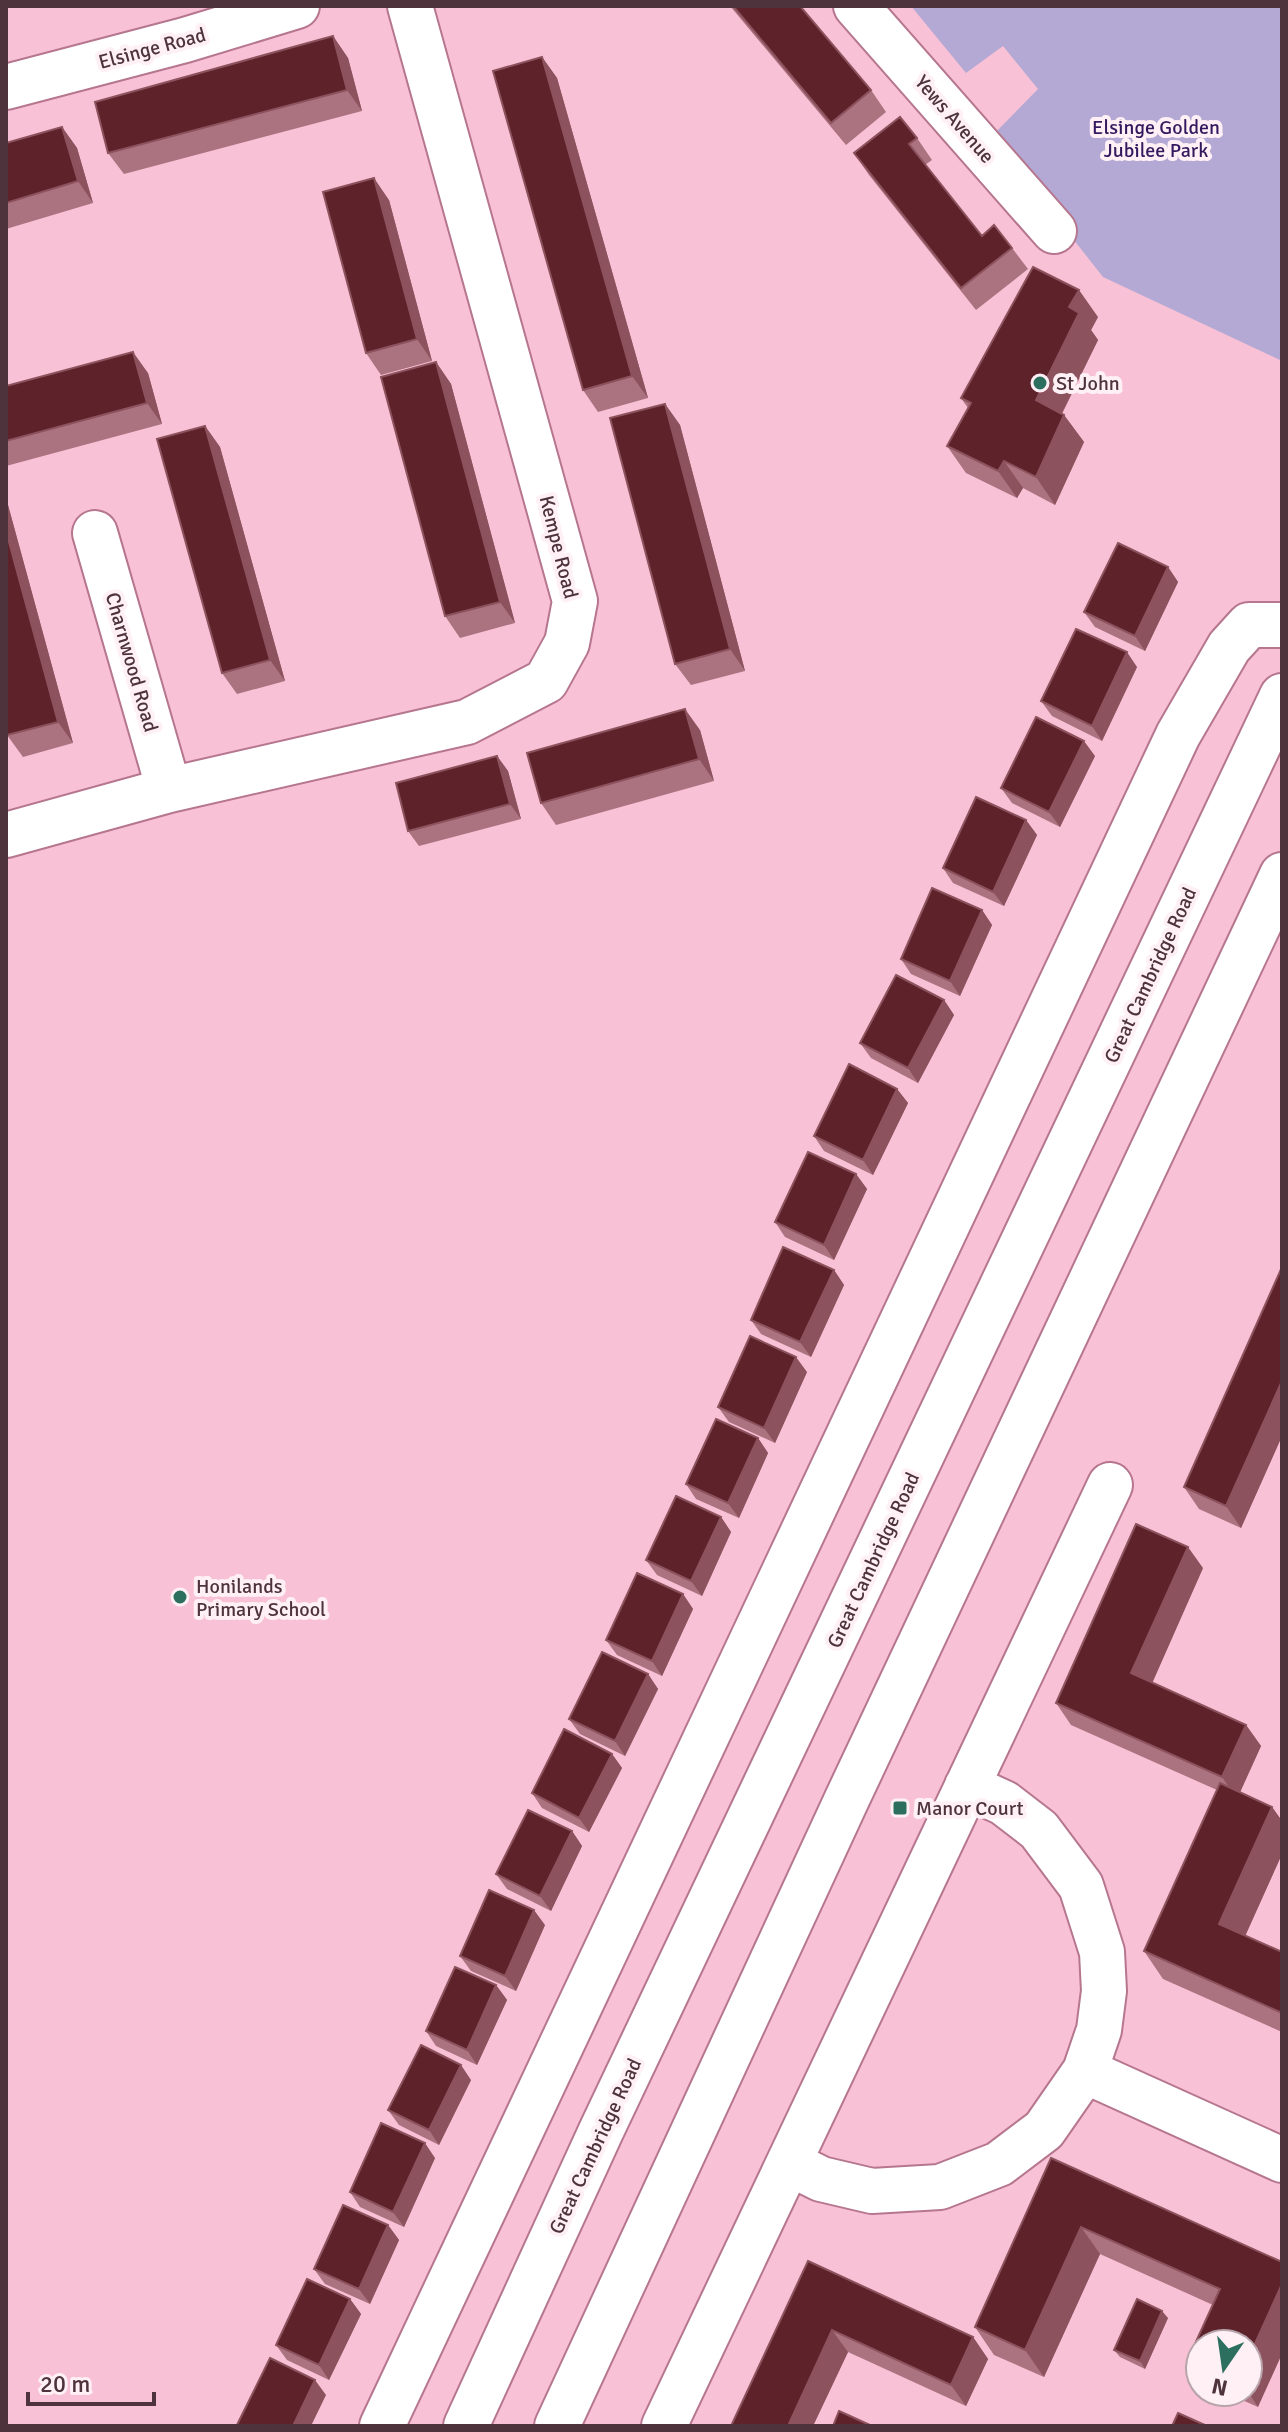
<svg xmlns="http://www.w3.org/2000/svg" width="1288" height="2432" viewBox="0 0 1288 2432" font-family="Signika,sans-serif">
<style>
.green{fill:#b3a9d4}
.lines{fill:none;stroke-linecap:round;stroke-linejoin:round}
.minor-casing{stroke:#b5768e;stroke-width:48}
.highway-casing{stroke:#b5768e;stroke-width:48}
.minor{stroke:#fff;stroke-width:44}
.highway{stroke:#fff;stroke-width:44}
.wall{fill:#ab7280}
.shaded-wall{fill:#8c525d}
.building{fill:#5d222a;stroke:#8c525d;stroke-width:2}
.poi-dot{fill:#2d6f5f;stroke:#fef0f5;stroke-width:3}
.labels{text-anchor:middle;stroke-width:8;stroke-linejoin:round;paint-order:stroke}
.street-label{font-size:20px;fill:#4e333d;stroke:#fef0f5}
.park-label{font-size:20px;fill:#331a5f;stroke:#fef0f5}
.poi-label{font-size:20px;fill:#4e333d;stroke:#fef0f5;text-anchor:start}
</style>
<rect width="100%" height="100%" fill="#f9c1d5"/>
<path class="green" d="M911,6H1282V361L1103,277L992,136L1038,89L1003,46L966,73Z"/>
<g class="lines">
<defs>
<path id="minor" d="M856,6L1054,231
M6,87L185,40L297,6
M95,533L169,790
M6,835L169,790L467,722L546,681L567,643L575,601L410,6
M1085,2071L1282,2160
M789,2163L821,2179L872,2191L940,2187L999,2164L1044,2130L1085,2071L1099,2030L1104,1991L1102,1952L1081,1886L1039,1830L1004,1803L967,1786
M382,2426L1178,735L1229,647L1249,625H1282
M664,2426L1110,1485"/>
<path id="highway" d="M466,2426L601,2131L1282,696
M557,2426L846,1801L1282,875"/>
</defs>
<use href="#minor" class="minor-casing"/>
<use href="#highway" class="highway-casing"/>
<use href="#minor" class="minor"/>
<use href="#highway" class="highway"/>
</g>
<path class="wall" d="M730,6H800L871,90L886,112L846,145Z
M333,36L348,58L362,111L124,174L108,153Z
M542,57L557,78L648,398L598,412L583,390Z
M62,127L77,148L93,203L6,229V143Z
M917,138L932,160L925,165L982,236L1012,248L1028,269L976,310L869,175L854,153Z
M389,200L432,361L381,375L366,353Z
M1098,317L1091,330L1098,340L1062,414L1064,415L1084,442L1055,505L1023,488L1017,498L966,473L947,446L968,408L961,398Z
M436,362L451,384L515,623L460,638L445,616Z
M148,373L162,424L6,466V386Z
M665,404L680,425L745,671L691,685L675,664Z
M205,426L220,447L285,681L237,694L222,673Z
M6,502L8,505L73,743L23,757L7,735L6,730Z
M1168,567L1178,582L1145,651L1095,627L1084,612Z
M1137,667L1102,741L1052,716L1041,701Z
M700,730L714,781L556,825L541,803Z
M497,756L508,771L521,819L419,846L408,831Z
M1095,756L1060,827L1012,803L1001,788Z
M1026,820L1037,835L1004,906L953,883L943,868Z
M982,910L992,925L960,996L911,974L901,959Z
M944,1000L954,1015L918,1083L871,1058L860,1043Z
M897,1089L908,1103L873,1175L824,1151L814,1136Z
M856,1174L867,1189L834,1260L785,1237L775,1222Z
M1282,1267V1436L1241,1528L1199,1509L1184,1487Z
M834,1270L844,1285L811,1357L761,1334L751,1320Z
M807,1372L775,1443L729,1422L718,1407Z
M758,1438L768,1453L739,1518L696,1499L686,1484Z
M721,1517L731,1532L702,1596L657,1575L646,1560Z
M1203,1568L1152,1682L1246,1725L1261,1746L1240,1792L1272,1807L1282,1821V1854L1245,1936L1282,1952V2032L1163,1979L1144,1951L1217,1790L1071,1725L1056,1703Z
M683,1594L693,1609L662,1676L617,1655L606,1640Z
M648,1674L658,1689L625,1756L580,1734L569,1719Z
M612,1754L622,1768L589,1832L542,1808L532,1793Z
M572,1831L582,1846L551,1911L507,1889L496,1874Z
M545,1925L516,1991L471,1971L460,1956Z
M496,1985L507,2000L477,2065L436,2046L426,2031Z
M471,2080L439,2145L399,2125L388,2110Z
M435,2158L404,2227L360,2207L350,2192Z
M1051,2158L1282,2262L1258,2407L1224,2392H1248V2344H1200V2373L1189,2357L1213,2305L1100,2254L1044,2377L994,2355L975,2327Z
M388,2225L399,2240L370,2304L325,2284L314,2269Z
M808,2261L973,2337L988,2359L966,2406L848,2352L813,2426Z
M350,2299L361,2314L329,2380L287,2360L276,2345Z
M1168,2318L1145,2369L1120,2357L1114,2350Z"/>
<path class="shaded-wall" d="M333,36L348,58L362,111L347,90Z
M542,57L557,78L648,398L632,376Z
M62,127L77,148L93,203L78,181Z
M374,178L389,200L432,361L417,339Z
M1079,290L1098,317L1091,330L1098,340L1055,427L1036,400L1069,307Z
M133,352L148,373L162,424L147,403Z
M436,362L451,384L515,623L500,602Z
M665,404L680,425L745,671L730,649Z
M1064,415L1084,442L1055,505L1036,477Z
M205,426L220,447L285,681L270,660Z
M1004,461L1023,488L1017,498L998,471Z
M6,502L8,505L73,743L58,722L6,531Z
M1168,567L1178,582L1145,651L1135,636Z
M1127,652L1137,667L1102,741L1092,726Z
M685,709L700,730L714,781L699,759Z
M1084,741L1095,756L1060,827L1049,812Z
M497,756L508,771L521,819L510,804Z
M1026,820L1037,835L1004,906L993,892Z
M982,910L992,925L960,996L950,981Z
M944,1000L954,1015L918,1083L908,1068Z
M897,1089L908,1103L873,1175L863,1160Z
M856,1174L867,1189L834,1260L824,1245Z
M834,1270L844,1285L811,1357L800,1342Z
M796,1357L807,1372L775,1443L764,1428Z
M1282,1381V1436L1241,1528L1226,1506Z
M758,1438L768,1453L739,1518L728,1503Z
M721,1517L731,1532L702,1596L691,1581Z
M1188,1547L1203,1568L1147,1695L1131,1673Z
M683,1594L693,1609L662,1676L652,1661Z
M648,1674L658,1689L625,1756L615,1741Z
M1246,1725L1261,1746L1237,1799L1222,1777Z
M612,1754L622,1768L589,1832L579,1818Z
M1272,1807L1282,1821V1854L1238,1952L1219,1924Z
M572,1831L582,1846L551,1911L540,1896Z
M534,1910L545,1925L516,1991L505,1976Z
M496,1985L507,2000L477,2065L467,2050Z
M461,2065L471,2080L439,2145L429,2130Z
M425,2143L435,2158L404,2227L393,2212Z
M388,2225L399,2240L370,2304L359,2289Z
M1081,2227L1100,2254L1044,2377L1025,2350Z
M1282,2284V2354L1258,2407L1248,2392V2359Z
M350,2299L361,2314L329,2380L319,2365Z
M1162,2311L1168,2318L1145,2369L1140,2361Z
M832,2330L848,2352L813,2426H788Z
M973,2337L988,2359L966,2406L951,2385Z
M315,2380L326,2395L311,2426H293Z"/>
<path class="building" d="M733,6H800L871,90L831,123Z
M333,36L347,90L108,153L95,102Z
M542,57L632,376L583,390L493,71Z
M900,117L917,138L909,144L982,236L994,225L1012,248L961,288L854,153Z
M62,127L78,181L6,203V143Z
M374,178L417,339L366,353L323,192Z
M1033,267L1079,290L1069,307L1079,313L1036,400L1064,415L1036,477L1004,461L998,471L947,446L971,403L961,398Z
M133,352L147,403L6,441V386Z
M436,362L500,602L445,616L381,377Z
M665,404L730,649L675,664L610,418Z
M205,426L270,660L222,673L157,439Z
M6,531L58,722L7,735L6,730Z
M1118,543L1168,567L1135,636L1084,612Z
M1076,629L1127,652L1092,726L1041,701Z
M685,709L699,759L541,803L527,753Z
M1036,717L1084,741L1049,812L1001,788Z
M497,756L510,804L408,831L396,783Z
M976,797L1026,820L993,892L943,868Z
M932,888L982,910L950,981L901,959Z
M896,975L944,1000L908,1068L860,1043Z
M849,1064L897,1089L863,1160L814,1136Z
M808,1152L856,1174L824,1245L775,1222Z
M783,1247L834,1270L800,1342L751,1320Z
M1282,1267V1381L1226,1506L1184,1487Z
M750,1336L796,1357L764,1428L718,1407Z
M716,1419L758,1438L728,1503L686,1484Z
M676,1496L721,1517L691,1581L646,1560Z
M1136,1524L1188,1547L1131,1673L1246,1725L1222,1777L1056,1703Z
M637,1573L683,1594L652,1661L606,1640Z
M602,1652L648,1674L615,1741L569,1719Z
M564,1729L612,1754L579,1818L532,1793Z
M1220,1783L1272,1807L1219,1924L1282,1952V2013L1144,1951Z
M528,1810L572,1831L540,1896L496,1874Z
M489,1890L534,1910L505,1976L460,1956Z
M455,1967L496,1985L467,2050L426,2031Z
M421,2045L461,2065L429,2130L388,2110Z
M381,2123L425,2143L393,2212L350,2192Z
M1051,2158L1282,2262V2284L1248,2359V2344H1200V2362L1189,2357L1220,2289L1081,2227L1025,2350L975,2327Z
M343,2205L388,2225L359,2289L314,2269Z
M808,2261L973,2337L951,2385L832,2330L788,2426H731Z
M307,2279L350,2299L319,2365L276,2345Z
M1137,2299L1162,2311L1140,2361L1114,2350Z
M270,2358L315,2380L293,2426H240L237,2425Z
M839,2411L872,2426H833Z
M1178,2413L1207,2426H1172Z"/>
<g class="poi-dot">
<circle cx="1040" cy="383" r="8"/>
<circle cx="180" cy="1597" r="8"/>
<rect x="892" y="1800" width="16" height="16" rx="4"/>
</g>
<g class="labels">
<g class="street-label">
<text transform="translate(152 48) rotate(-15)" y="7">Elsinge Road</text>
<text transform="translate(955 119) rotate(49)" y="7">Yews Avenue</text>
<text transform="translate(559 547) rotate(76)" y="7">Kempe Road</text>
<text transform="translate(132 662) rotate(74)" y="7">Charnwood Road</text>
<text transform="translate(1150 975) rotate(-65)" y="7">Great Cambridge Road</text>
<text transform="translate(873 1560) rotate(-65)" y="7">Great Cambridge Road</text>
<text transform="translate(595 2146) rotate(-65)" y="7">Great Cambridge Road</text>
</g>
<g class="park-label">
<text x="1156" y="134">Elsinge Golden<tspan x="1156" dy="23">Jubilee Park</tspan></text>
</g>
<g class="poi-label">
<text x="1056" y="390">St John</text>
<text x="196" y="1593">Honilands<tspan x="196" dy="23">Primary School</tspan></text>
<text x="916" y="1815">Manor Court</text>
</g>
</g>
<rect width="1288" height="2432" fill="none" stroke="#4e333d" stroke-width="16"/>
<g transform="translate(1224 2368) rotate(193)"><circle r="38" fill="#fef0f5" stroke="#b8a4ab" stroke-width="2"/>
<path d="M0-6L14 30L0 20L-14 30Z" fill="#2d6f5f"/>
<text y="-12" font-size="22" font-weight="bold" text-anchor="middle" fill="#4e333d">N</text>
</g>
<path d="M28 2392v12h126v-12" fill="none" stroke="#4e333d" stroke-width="4"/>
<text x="40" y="2392" font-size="24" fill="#4e333d" stroke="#fef0f5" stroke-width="6" paint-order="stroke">20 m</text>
</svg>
